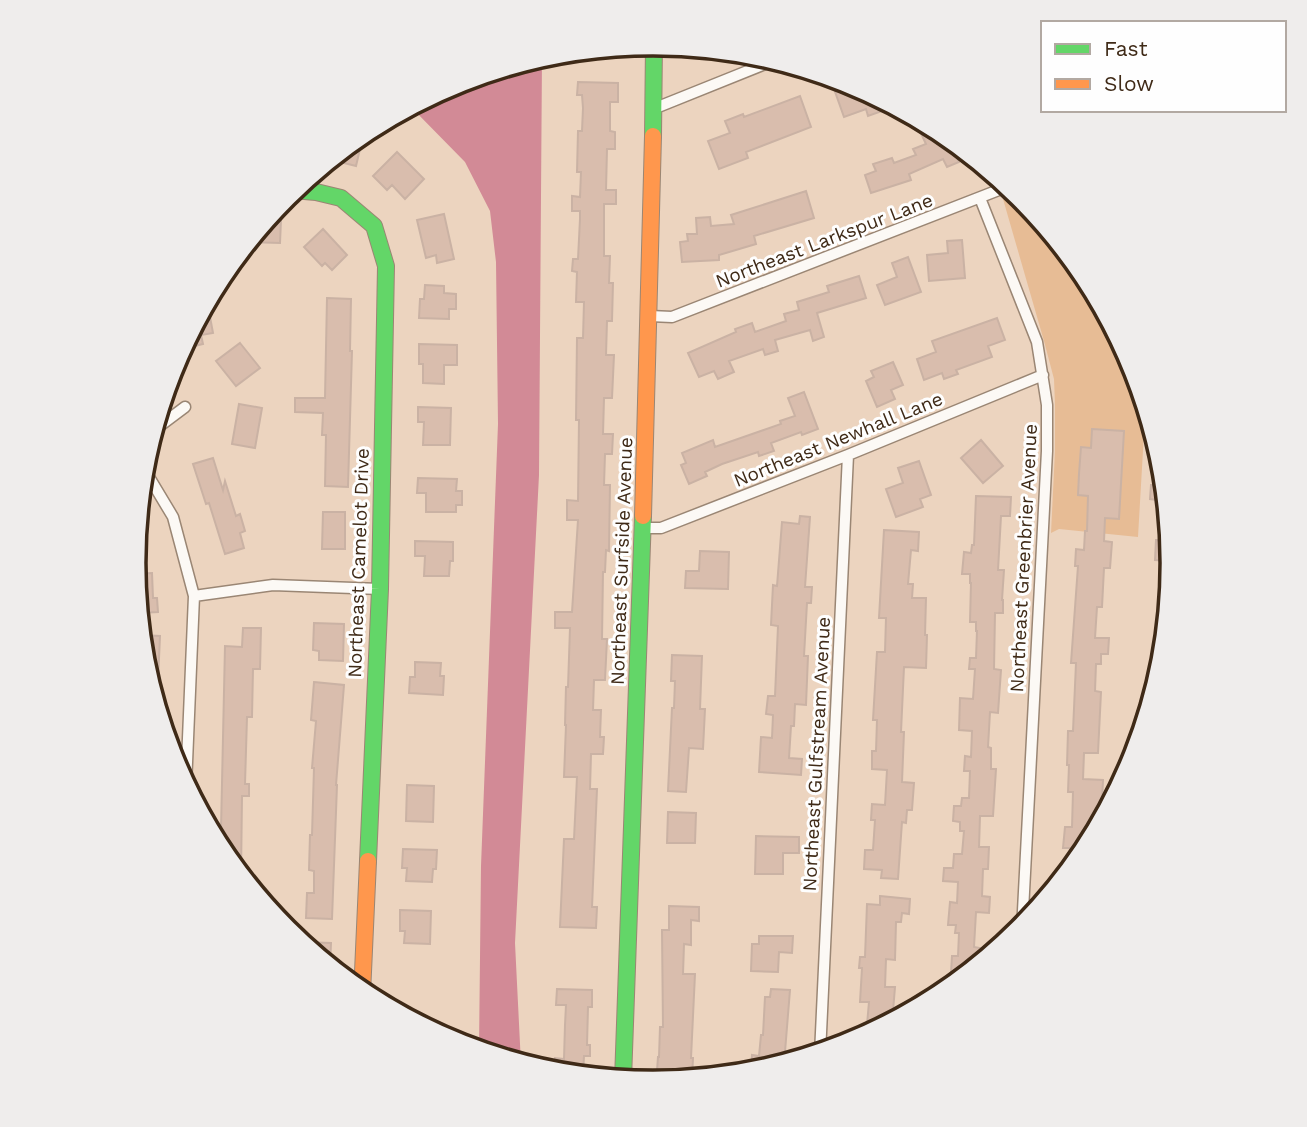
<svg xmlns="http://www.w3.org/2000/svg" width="1307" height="1127" viewBox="0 0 1307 1127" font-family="'Work Sans',sans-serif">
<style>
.green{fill:#e7bc95}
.water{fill:#d28a96}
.building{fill:#d9bdad;stroke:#cab2a4;stroke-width:2}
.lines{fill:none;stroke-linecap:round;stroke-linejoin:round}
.street-casing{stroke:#9a8674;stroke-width:13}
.fast-casing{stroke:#9a8674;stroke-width:18}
.slow-casing{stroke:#9a8674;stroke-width:18}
.street{stroke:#fcf9f5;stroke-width:10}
.fast{stroke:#63d668;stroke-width:16}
.slow{stroke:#ff974d;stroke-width:16}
.labels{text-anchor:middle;stroke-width:6;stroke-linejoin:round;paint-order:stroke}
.street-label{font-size:19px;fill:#3f2a17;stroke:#fefefe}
.rim{fill:none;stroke:#3f2a17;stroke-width:3.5}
</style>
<rect width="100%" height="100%" fill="#ecd4bf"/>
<path class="green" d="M1017,193L1086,275L1134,365L1149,416H1145L1138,537L1059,529L1051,533L1055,451V405L1054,379L1044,341L1003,199Z"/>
<path class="water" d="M542,57L539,475L515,943L521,1064L479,1051L481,866L498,424L496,262L490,211L465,162L411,107L455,83Z"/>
<path class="building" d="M846,81L881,99L885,110L868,116L866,109L844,117L833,86Z
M578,82L618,83V102H610V131L615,132V149H607L606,190H616V204H604V256H610L609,283H613L612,321H607L606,355H614L612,398H604L603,434H613L612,454H605L604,485H610L609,551L606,550L605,572H603L602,639H607L605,680H594L593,710H601L600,737H604L603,754H591L590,789H597L592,907H597L596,928L560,927L564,839H574L577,777H564L566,725H565L566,687H568L570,628H555V612H572L578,520H567V500L578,501L579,420H576L577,338H583L584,302H576L577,272L572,271L573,259H578L580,219V211H572V196L580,197L581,172H577L578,131H582L583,108L582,95H577Z
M800,96L811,127L746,152L748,158L719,169L708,141L730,133L725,121L743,114L744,117Z
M927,123L948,136L959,162L947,167L943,159L909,174L911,180L871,193L865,175L876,171L873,164L892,158L894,163L916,155L913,149L926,144L918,127Z
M364,132L356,166L336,161L337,154Z
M397,152L424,179L405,199L392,185L387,190L373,176Z
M806,191L814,218L754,236L756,244L719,255V260L682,262L680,242L688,241L687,234H697L696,218L710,217L711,226L734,224L731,215Z
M444,214L454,259L437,263L436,255L426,258L417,220Z
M266,220H281L280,243L248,242Z
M323,229L347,255L332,270L325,263L322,266L304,247Z
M962,240L965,278L929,281L927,255L948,253L947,241Z
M908,257L921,292L885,305L877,285L897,277L892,263Z
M859,276L866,298L817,313L824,337L813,341L810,330L775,340L778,351L765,355L763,349L729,361L734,372L718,379L714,371L699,377L688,353L736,332L735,329L752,323L755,332L786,321L784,314L799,310L797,302L829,292L827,286Z
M425,285L444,286V293L456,294V309H449V319L419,318L420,299H424Z
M327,298L351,299L350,351H352L348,487L325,486L326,435H322L323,413L295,412V398H325Z
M210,317L213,333L201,335L203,344L182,349L198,319V320Z
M997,318L1005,340L988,346L992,357L956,370L958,374L944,379L942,373L924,380L917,359L936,352L932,341Z
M240,343L260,368L236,386L216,361Z
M419,344L457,345V365H444V384L423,383V364H419Z
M893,362L903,385L891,390L895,399L877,407L866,381L874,377L871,371Z
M804,392L818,429L802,435L801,432L771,443L774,451L759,456L758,452L722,464L705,472L707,476L689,484L681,465L686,463L682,453L713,440L715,447L781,424L780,421L795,416L788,398Z
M239,404L262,408L255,448L232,444Z
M418,407L451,408L450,445H423L424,422H418Z
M1092,429L1124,431L1119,519L1105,518L1104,541L1112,542L1110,568H1104L1102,607H1097L1095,638H1109L1108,654H1101V664H1096L1095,691L1101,692L1098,753H1084L1083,779L1103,780L1101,823L1085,853L1068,874L1070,848H1063L1065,827H1072L1073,792H1068L1069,765H1067L1068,731H1073L1076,663H1071L1078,566H1075L1076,549L1084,550L1085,531H1087L1088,496L1078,495L1079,474L1081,447L1091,448Z
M981,440L1003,466L983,483L961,458Z
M213,458L223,490L225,481L236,516L240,514L245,531L240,533L244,548L225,554L209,503L206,504L193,464Z
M919,461L931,495L920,499L923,507L896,517L886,489L903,483L898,468Z
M418,478L457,479L456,491H462V505H456V512H426V493H417Z
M1151,485L1166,486L1167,501L1150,499Z
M976,496L1011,497L1010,516H1001L998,570H1004L1002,600H1003V613H995L994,669L1001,670L998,713L990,712L988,747L991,748V769H996L993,816H980L979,847H989L988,869H983L982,896L990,897L989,913L976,912L974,947L980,948L979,965L957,984V974L951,973L952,956H958L959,933H955L956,925H948L950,902L957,903L958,882L943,881L944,868H953L954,854H962L964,831H960V822L953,821L954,806H961L962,798H969L970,771H964L965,756L971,757L972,731L959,730L960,698L973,699L975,669H969L970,658H976L977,631H976V622H970L971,583H970V574H962L964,552L971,553L972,545H974Z
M323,512H345V549H322Z
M800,516L810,517L805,587H812L811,603H807L804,656H808L806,705L795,704L794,726H791L789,758L802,759L801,775L759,772L761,737L772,738L773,715L766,714L768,696H775L778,626L771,625L773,585L777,586L782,522L799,524Z
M884,530L919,532L918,551L911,550L908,584H913L912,598H926L925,635H927L926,668L904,667L901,732H904L902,782L914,783L912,810H907L906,823L902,822L898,879L881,878L882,870L864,869L865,850H873L875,820H871L872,804L885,805L887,770L872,769V751H876L877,720H873L877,652H885L886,618H879Z
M1156,540L1171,541L1173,561L1155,560Z
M415,541L453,542V561H450L449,576H424L425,556H415Z
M700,551L729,552L728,589L685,588L686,571H699Z
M152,573L153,598H157L158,612L139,613L135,574Z
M314,623L344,624L343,661L319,660V651L313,650Z
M243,628H261L260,669H253L252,717H247L245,784H249V796H242L241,876L218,846V829H221L225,646L242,647Z
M141,635L160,636L157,703H155L144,665Z
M672,655L702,656L700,709H705L703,749L689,748L686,792L668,791L672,708H674L675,681H671Z
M415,662L441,663L440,676H444L443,695L409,693L410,677H415Z
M314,682L344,685L336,785H337L332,919L306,918L307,893H314V871L309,870L310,835H312L314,768H312L316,721L311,720Z
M407,785L434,786L433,822L406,821Z
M668,812L696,813L695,843H667Z
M756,836L799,837V853H783V874H755Z
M403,849L437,850L436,869H433L432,882L406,881L407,868H402Z
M880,896L910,899L909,914L902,913L901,922H896L895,960L886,959L885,987H895L892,1023L866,1036L869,1002H860L862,968H859L860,957H865L867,904L880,905Z
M669,906L699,907V921L691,920V945L684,944L683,974H695L691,1058H693L692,1079L661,1082L662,1072L657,1071L658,1057H659L660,1027H663L662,930H669Z
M400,910L431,911L430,944L404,943L405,931H400Z
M759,936H793L792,953L779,952L778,972L751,971L752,944H759Z
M300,942L331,943L330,967L319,958Z
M557,989L592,990V1007H588L587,1045H590V1056H584L583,1074L554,1073L555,1058L564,1059L565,1025L566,1005H556Z
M771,989L790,990L784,1064L751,1074L752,1055L759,1056L761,1035H763L765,997H770Z"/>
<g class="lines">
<defs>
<path id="street" d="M653,109L775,60
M980,198L1037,342L1047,405V451L1022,930
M650,316L672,317L1009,186
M153,431L185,407
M143,467L173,517L194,596L186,786
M644,528H661L848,455L1043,375
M194,596L273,585L380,589
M820,1054L848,455"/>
<path id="fast" d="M653,136L654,44
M293,190L316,192L341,198L374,226L386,266L380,589L368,861
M623,1080L643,516"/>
<path id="slow" d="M643,516L653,136
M362,994L368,861"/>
</defs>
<use href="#street" class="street-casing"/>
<use href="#fast" class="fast-casing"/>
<use href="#slow" class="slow-casing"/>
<use href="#street" class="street"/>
<use href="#fast" class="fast"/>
<use href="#slow" class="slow"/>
</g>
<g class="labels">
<g class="street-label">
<text transform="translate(824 240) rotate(-21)" y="7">Northeast Larkspur Lane</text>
<text transform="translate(838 439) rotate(-22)" y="7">Northeast Newhall Lane</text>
<text transform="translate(1023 558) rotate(-87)" y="7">Northeast Greenbrier Avenue</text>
<text transform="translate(621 561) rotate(-88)" y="7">Northeast Surfside Avenue</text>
<text transform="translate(358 563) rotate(-88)" y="7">Northeast Camelot Drive</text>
<text transform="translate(816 754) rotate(-87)" y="7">Northeast Gulfstream Avenue</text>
</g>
</g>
<path d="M0 0H1307V1127H0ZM146 563a507 507 0 1 1 1014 0a507 507 0 1 1-1014 0Z" fill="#efedec" fill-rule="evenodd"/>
<path class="rim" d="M146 563a507 507 0 1 1 1014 0a507 507 0 1 1-1014 0Z"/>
<rect x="1041" y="21" width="245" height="91" fill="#fefefe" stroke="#b2a9a2" stroke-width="2"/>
<rect x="1055" y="44" width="35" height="10" fill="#63d668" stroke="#b2a9a2" stroke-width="2"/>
<text x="1104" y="56" font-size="21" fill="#3f2a17">Fast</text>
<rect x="1055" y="79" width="35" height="10" fill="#ff974d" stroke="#b2a9a2" stroke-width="2"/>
<text x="1104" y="91" font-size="21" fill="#3f2a17">Slow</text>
</svg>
